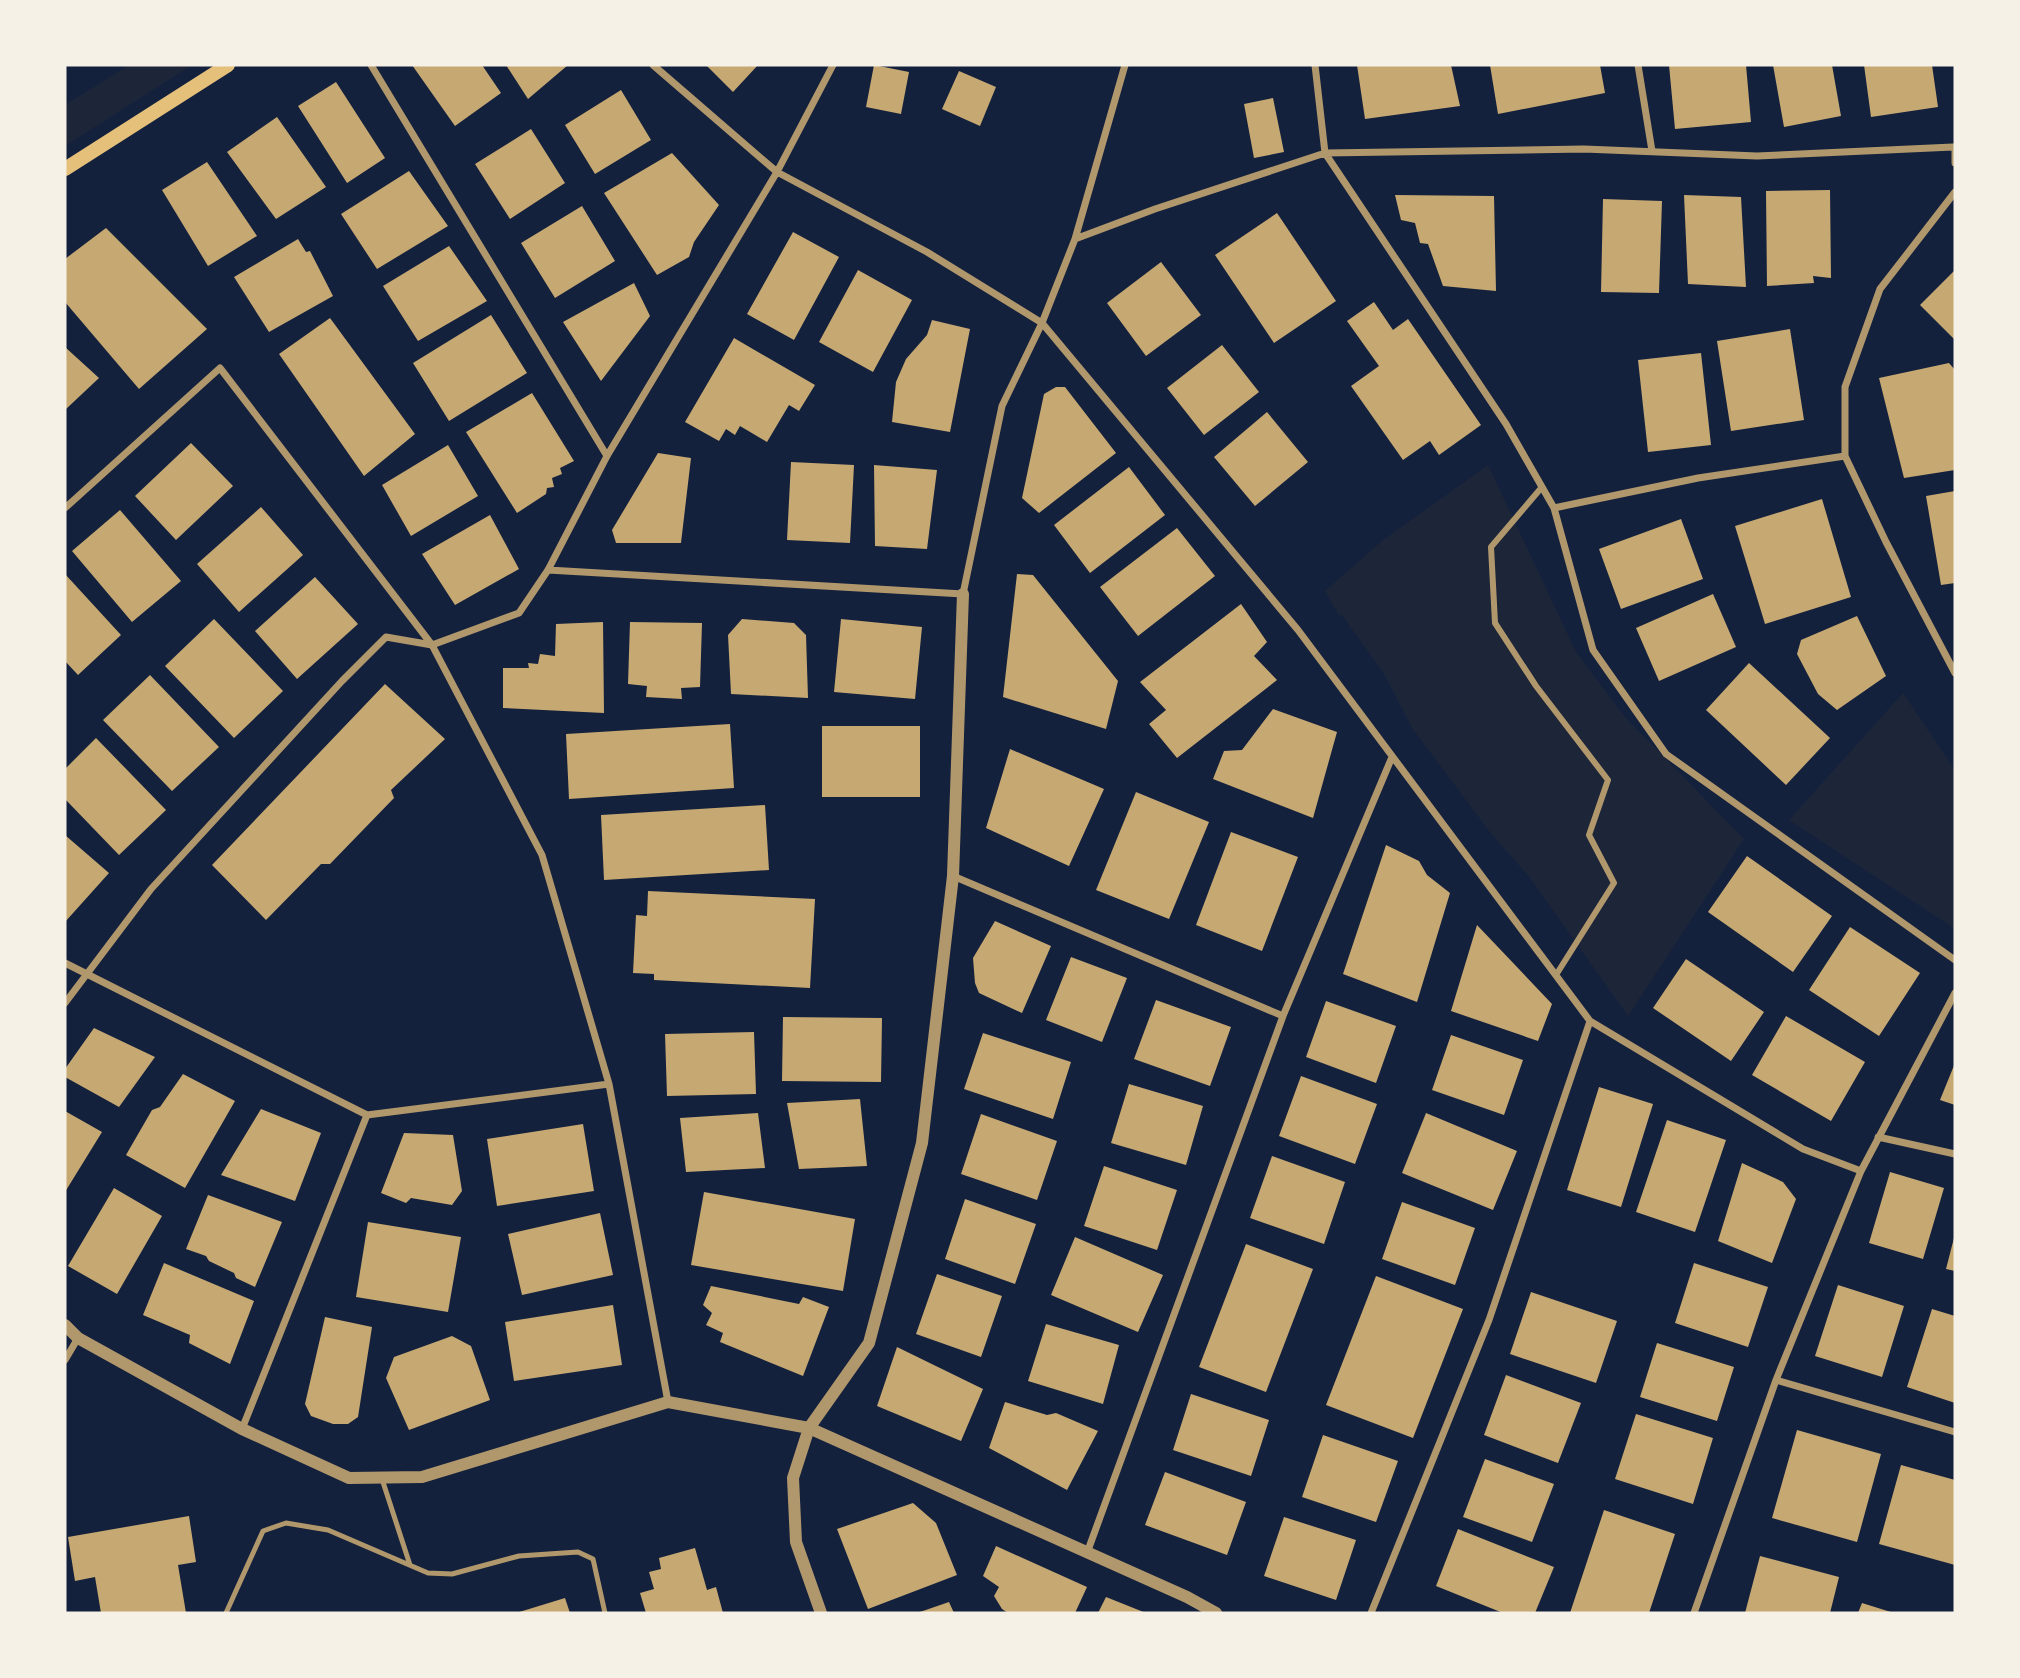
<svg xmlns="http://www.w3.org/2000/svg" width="2020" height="1678" viewBox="0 0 2020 1678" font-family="'Source Sans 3',sans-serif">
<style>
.green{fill:#1d2539}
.building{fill:#c6a872}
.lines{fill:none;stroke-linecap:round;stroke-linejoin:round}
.service{stroke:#b1986c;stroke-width:5}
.pedestrian{stroke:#b1986c;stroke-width:6}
.minor{stroke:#b1986c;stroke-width:7}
.tertiary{stroke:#b1986c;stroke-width:12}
.secondary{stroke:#e5c07b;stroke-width:14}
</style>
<rect width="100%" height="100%" fill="#14213d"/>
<path class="green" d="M129,65H192L65,146V105Z
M1488,465L1576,652L1624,716L1744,839L1628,1016L1530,878L1489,831L1412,728L1384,674L1342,615L1339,616L1325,591L1383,540Z
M1903,693L1955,770V929L1789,820Z"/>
<path class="building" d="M412,65H482L501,93L455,126Z
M506,65H568L528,99Z
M706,65H758L733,92Z
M874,65L909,72L901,114L866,107Z
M1357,65H1451L1460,106L1365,119Z
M1490,65H1600L1605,93L1498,114Z
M1669,65H1746L1751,122L1675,129Z
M1773,65H1832L1841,116L1784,127Z
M1864,65H1932L1938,107L1871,117Z
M959,71L996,87L980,126L942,109Z
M336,82L385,158L347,183L298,106Z
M621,90L651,140L595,174L565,125Z
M1273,98L1284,152L1254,158L1244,104Z
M277,117L326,187L276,219L227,152Z
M531,129L565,183L510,219L475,164Z
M672,153L719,205L694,242L689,257L657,275L604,193Z
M207,162L257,236L208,266L162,190Z
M409,171L448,226L377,269L341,214Z
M1830,190L1831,278L1813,276L1814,283L1767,286L1766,191Z
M1395,195L1494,196L1496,291L1443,286L1428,244L1420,243L1415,223L1401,220Z
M1684,195L1741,197L1746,287L1688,284Z
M1603,199L1662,201L1659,293L1601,292Z
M582,206L615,261L555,298L521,243Z
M1277,213L1336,301L1274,343L1215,255Z
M106,228L207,329L139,389L65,302V259Z
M793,232L839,257L794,340L747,314Z
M298,239L306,252L310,251L333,296L269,332L234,277Z
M449,246L487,301L418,341L383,286Z
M1161,262L1201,315L1146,356L1107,303Z
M858,270L912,300L873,372L819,342Z
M1955,270V340L1920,305Z
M634,283L650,316L601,381L563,322Z
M1374,302L1393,330L1408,319L1481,425L1439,455L1430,441L1403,460L1351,386L1379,366L1347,321Z
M491,315L527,373L449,421L413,363Z
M330,318L415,434L364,476L279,354Z
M932,320L970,329L950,432L892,422L896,382L906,359L927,335Z
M1790,329L1804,420L1731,431L1717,341Z
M734,338L815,385L799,411L789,405L767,442L740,426L735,435L726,429L719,441L685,422Z
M1222,345L1259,392L1204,435L1167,388Z
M65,347L99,378L65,410Z
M1701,353L1711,445L1648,452L1638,360Z
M1949,363L1955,370V470L1904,478L1879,378Z
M1056,387H1065L1116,453L1039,513L1022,498L1044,394Z
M532,393L574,461L560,468L562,474L552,478L554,487L547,488L546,494L517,513L466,432Z
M1267,412L1308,462L1255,506L1214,457Z
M191,443L233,486L176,540L135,496Z
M448,445L478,496L411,536L382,485Z
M658,453L691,458L681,543H616L612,530Z
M791,462L854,465L850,543L787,540Z
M874,465L937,470L927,549L875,546Z
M1129,467L1165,515L1090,573L1054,525Z
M1955,491V583L1941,585L1926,496Z
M1822,499L1851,597L1765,624L1735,526Z
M261,507L303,555L239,612L197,564Z
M120,510L181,581L132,622L72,551Z
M490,515L519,569L455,605L422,554Z
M1681,519L1703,579L1621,609L1599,549Z
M1177,528L1215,576L1138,636L1100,587Z
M65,574L121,635L78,675L65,661Z
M1017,574L1033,575L1118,681L1106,729L1003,697Z
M315,577L358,624L297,679L255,631Z
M1713,594L1736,647L1659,681L1636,628Z
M1241,604L1267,642L1254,656L1277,680L1177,758L1149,724L1166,710L1140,682Z
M1857,616L1886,676L1837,710L1818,694L1797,654L1801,640Z
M214,619L283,691L234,738L165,666Z
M742,619L794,623L806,635L808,698L731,694L728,635Z
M841,619L922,627L915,699L834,692Z
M603,622L604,713L503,708V668H529L528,663L538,664L540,654L555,656L556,624Z
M630,622L702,623L700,687L681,688L682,699L646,697L647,686L628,684Z
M1749,663L1830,738L1786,785L1706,710Z
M150,675L219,747L172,791L103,720Z
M385,684L445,739L391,790L394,798L330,864H321L266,920L212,865Z
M1273,709L1337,732L1313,818L1213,779L1224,751L1242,750Z
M730,724L734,788L569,799L566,734Z
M822,726H920V797H822Z
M96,738L166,810L119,855L65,799V769Z
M1010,749L1104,789L1069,866L986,828Z
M1136,792L1209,822L1169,919L1096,890Z
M765,805L769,870L604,880L601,815Z
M1231,832L1298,857L1262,951L1196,925Z
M65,835L109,873L65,922Z
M1386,845L1419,861L1427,875L1450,893L1417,1002L1343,974Z
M1747,856L1832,916L1793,972L1708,912Z
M648,891L815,899L810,988L654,980V974L633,973L636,915L647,916Z
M995,921L1051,946L1022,1013L979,993L975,983L973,958Z
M1477,925L1552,1004L1538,1041L1451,1011Z
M1850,927L1920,973L1879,1036L1809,990Z
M1071,957L1127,978L1102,1042L1046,1020Z
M1686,959L1764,1012L1731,1061L1653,1008Z
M1156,1000L1231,1027L1210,1086L1134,1059Z
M1326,1001L1396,1026L1376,1083L1306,1057Z
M1786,1016L1865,1062L1831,1121L1752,1075Z
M783,1017L882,1018L881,1082L782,1081Z
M94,1028L155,1057L119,1107L65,1077V1069Z
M754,1032L756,1094L667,1096L665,1034Z
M983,1033L1071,1062L1053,1119L964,1089Z
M1451,1035L1523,1060L1504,1115L1432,1090Z
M1955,1063V1105L1940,1100Z
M183,1074L235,1101L185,1188L126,1155L152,1110L160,1107Z
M1301,1076L1377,1104L1355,1164L1279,1136Z
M1129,1084L1203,1106L1186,1165L1111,1143Z
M1599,1087L1653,1104L1621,1207L1567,1190Z
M860,1099L867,1166L799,1169L787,1103Z
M261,1109L321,1133L295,1201L221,1175Z
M65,1111L102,1132L65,1192Z
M758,1113L765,1168L686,1172L680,1118Z
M1426,1113L1517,1151L1493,1210L1402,1173Z
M981,1114L1057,1141L1037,1200L961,1174Z
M1667,1120L1726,1140L1695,1232L1636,1212Z
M583,1124L594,1191L497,1206L487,1139Z
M404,1133L453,1135L462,1191L452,1205L411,1198L406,1203L381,1193Z
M1272,1156L1345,1182L1324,1244L1250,1218Z
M1742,1163L1783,1182L1796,1199L1772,1263L1718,1241Z
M1104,1166L1177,1190L1157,1250L1084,1226Z
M1890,1172L1944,1188L1923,1259L1869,1243Z
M114,1188L162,1216L117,1294L68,1266Z
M704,1192L855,1219L843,1291L691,1265Z
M208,1195L282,1222L255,1287L236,1278L234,1273L209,1261L206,1256L186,1249Z
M965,1199L1036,1224L1015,1284L945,1259Z
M1402,1202L1475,1228L1455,1285L1382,1259Z
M600,1213L613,1275L522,1295L508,1234Z
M368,1222L461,1237L448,1312L356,1297Z
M1955,1234V1271L1946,1269Z
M1075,1237L1163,1275L1138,1332L1051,1295Z
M1246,1244L1313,1269L1266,1392L1199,1367Z
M164,1263L254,1301L230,1364L189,1343L190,1335L143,1315Z
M1694,1263L1768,1287L1748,1347L1675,1323Z
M937,1274L1002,1296L981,1357L916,1334Z
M1376,1276L1463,1309L1413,1438L1326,1405Z
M1838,1285L1904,1306L1882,1377L1815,1356Z
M711,1286L799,1304L803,1297L829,1307L803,1376L720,1342L723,1333L706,1325L712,1313L703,1305Z
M1531,1292L1617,1321L1596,1383L1510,1354Z
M613,1305L622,1365L514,1381L505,1322Z
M1932,1309L1955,1316V1403L1907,1387Z
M325,1317L372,1327L358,1417L348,1424H333L311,1416L305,1404Z
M1046,1324L1119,1345L1103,1404L1028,1381Z
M452,1336L471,1346L490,1400L409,1430L386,1378L394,1357Z
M1657,1343L1734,1367L1717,1421L1640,1397Z
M897,1347L983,1389L961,1441L877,1406Z
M1506,1375L1581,1403L1558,1463L1484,1435Z
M1191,1394L1269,1420L1251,1476L1173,1450Z
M1005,1402L1047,1415L1056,1413L1098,1431L1067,1490L989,1448Z
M1636,1414L1713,1438L1693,1504L1615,1479Z
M1797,1430L1881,1454L1857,1542L1772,1518Z
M1323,1435L1398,1461L1376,1522L1302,1497Z
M1485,1459L1554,1484L1532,1542L1463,1517Z
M1901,1465L1955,1480V1565L1879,1544Z
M1165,1472L1246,1502L1227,1555L1145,1525Z
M913,1503L936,1523L957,1575L868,1609L837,1529Z
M1604,1510L1675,1534L1649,1613H1570Z
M189,1516L196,1562L178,1565L186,1613H101L95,1577L75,1581L68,1537Z
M1284,1517L1356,1540L1336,1600L1264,1576Z
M1458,1529L1554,1567L1535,1613H1503L1436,1586Z
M996,1546L1087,1587L1075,1613H1008L1002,1609L994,1596L999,1587L983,1576Z
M695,1548L707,1590L716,1587L723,1613H646L640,1593L654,1589L649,1572L661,1569L659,1558Z
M1760,1556L1839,1577L1830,1613H1745Z
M1106,1597L1146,1613H1098Z
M565,1598L570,1613H516Z
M949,1602L954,1613H917Z
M1862,1603L1894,1613H1858Z"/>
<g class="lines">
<path class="service" d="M382,1479L410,1565
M226,1613L263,1531L286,1523L328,1530L428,1573L452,1574L519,1556L578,1552L593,1559L605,1613"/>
<path class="pedestrian" d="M1542,487L1491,547L1495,623L1536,686L1608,780L1589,835L1614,883L1556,975"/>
<path class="minor" d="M371,65L607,456
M653,65L777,172L927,252L1042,323L1298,630L1590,1021L1803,1149L1861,1171
M1315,65L1325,153L1506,424L1554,508L1593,650L1666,754L1955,960
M1638,65L1652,151
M1955,147V163
M1955,192L1880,289L1845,387V456L1886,542L1955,673
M1075,239L1125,65
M65,508L220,368L432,645L542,855L609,1084L668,1402
M1554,508L1698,478L1845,456
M548,570L963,594L1002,406L1042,323L1075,239L1155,209L1325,153L1584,149L1757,156L1953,147
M953,876L1283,1016
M65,963L367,1115L609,1084
M65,1003L151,889L342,681L386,637L432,645L519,613L548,570L607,456L777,172L833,65
M1878,1137L1955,1154
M65,1360L78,1338
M1776,1380L1955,1432
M242,1429L367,1115
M1087,1553L1283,1016L1392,757
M1371,1613L1489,1320L1590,1021
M1694,1613L1776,1380L1861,1171L1955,993"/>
<path class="tertiary" d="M65,1325L78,1338L242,1429L349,1478L422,1477L668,1402L809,1428L1187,1597L1216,1613
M821,1613L796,1542L793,1478L809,1428L869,1343L922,1143L953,876L963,594"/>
<path class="secondary" d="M65,169L228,65"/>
</g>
<rect width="2020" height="1678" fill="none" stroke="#f6f1e7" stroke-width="133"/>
</svg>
